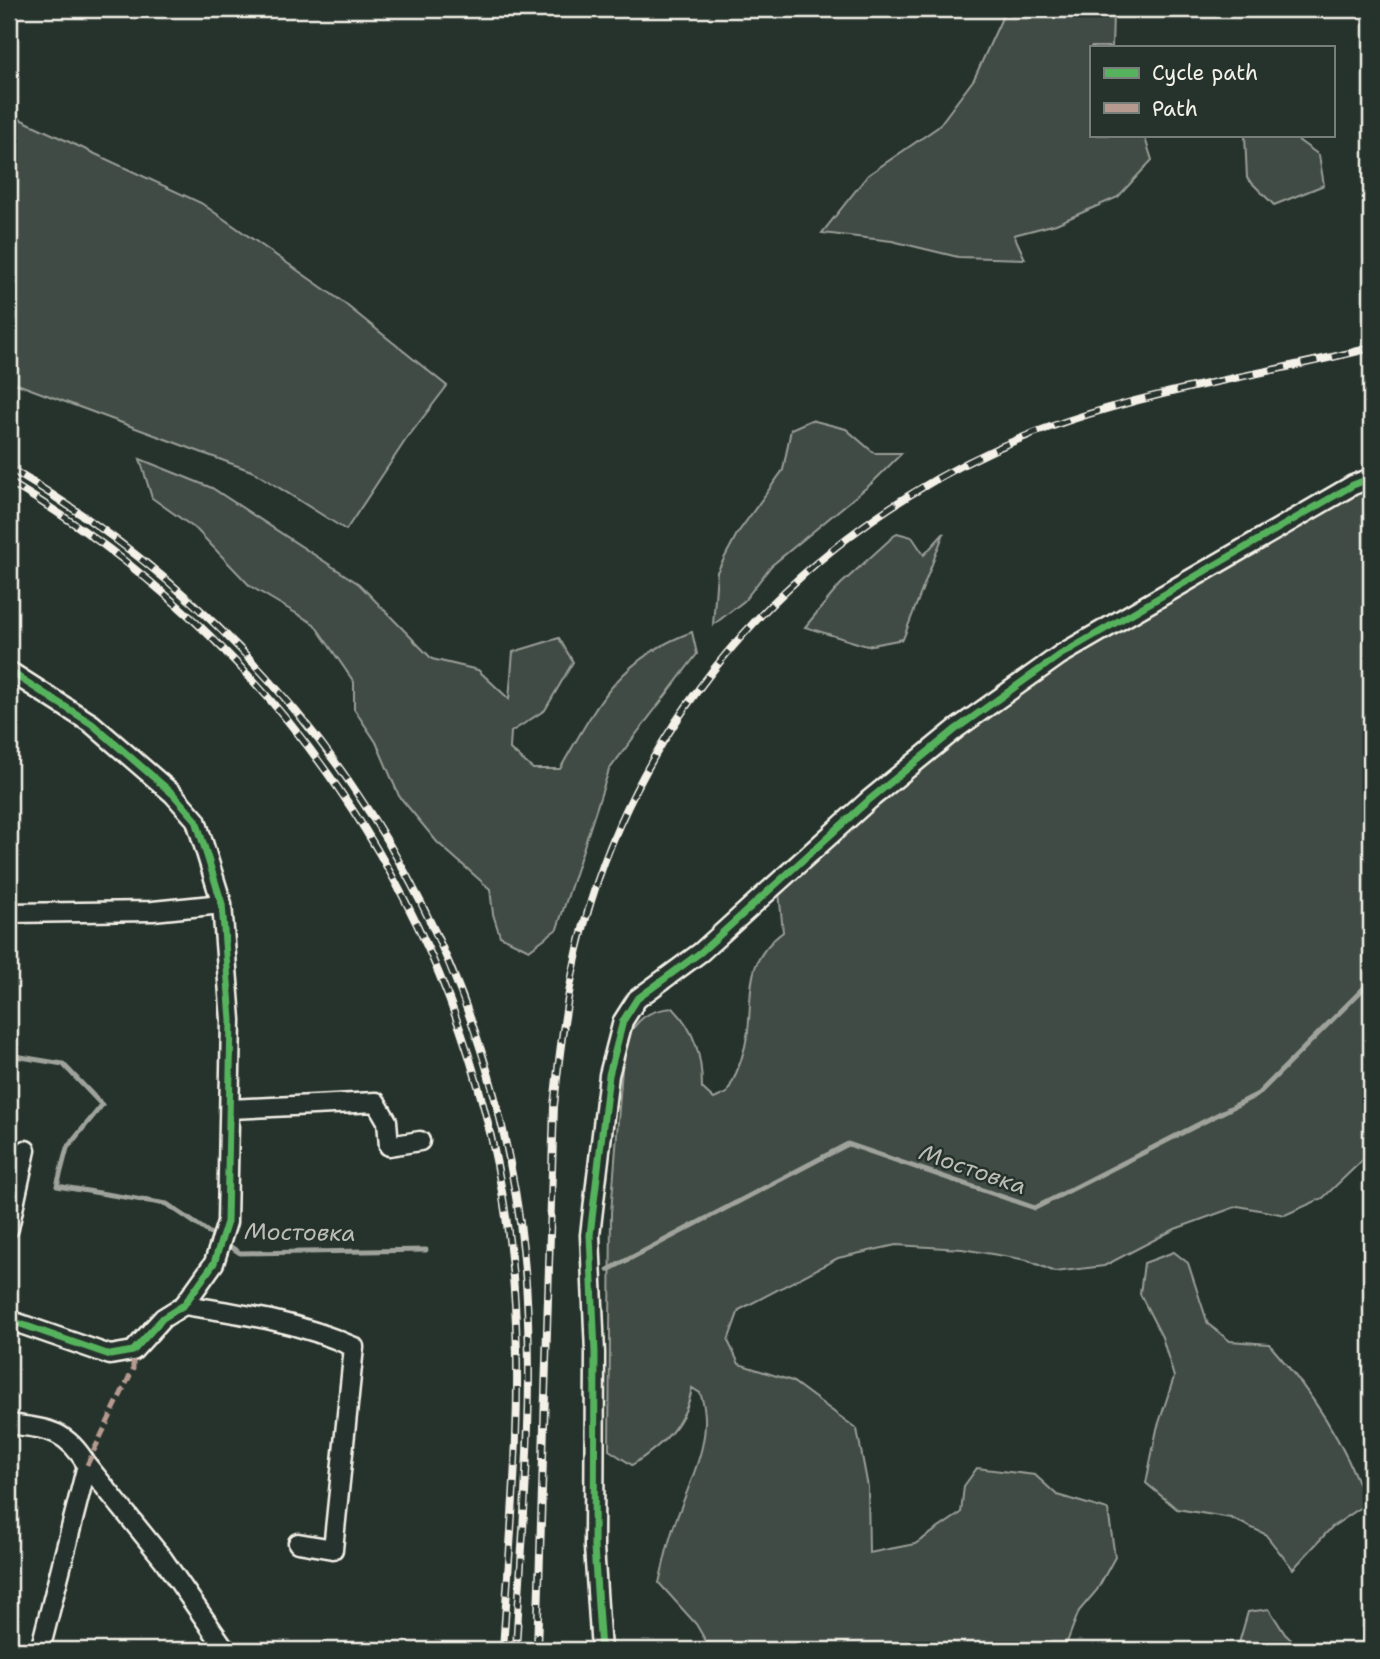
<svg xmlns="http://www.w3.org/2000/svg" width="1380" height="1659" viewBox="0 0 1380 1659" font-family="'Shantell Sans',sans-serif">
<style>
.green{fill:#414b45;stroke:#9a9e96;stroke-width:2}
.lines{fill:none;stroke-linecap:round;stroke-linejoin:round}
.stream{stroke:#9fa39b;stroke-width:5}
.minor-casing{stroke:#f4f1e8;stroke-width:23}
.minor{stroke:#26332d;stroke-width:18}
.rail-casing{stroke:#f4f1e8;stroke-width:8}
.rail{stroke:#26332d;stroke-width:5;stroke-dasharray:16;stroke-linecap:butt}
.quiet{stroke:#b69a8f;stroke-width:5;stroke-dasharray:10 5;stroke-linecap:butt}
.cycleway-casing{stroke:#26332d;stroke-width:11}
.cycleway{stroke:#56b35d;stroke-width:7}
.labels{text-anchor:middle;stroke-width:5;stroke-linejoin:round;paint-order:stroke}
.water-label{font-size:23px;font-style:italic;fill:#bcbdb5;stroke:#26332d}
</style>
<rect width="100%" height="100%" fill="#26332d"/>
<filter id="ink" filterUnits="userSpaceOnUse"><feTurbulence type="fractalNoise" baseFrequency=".0143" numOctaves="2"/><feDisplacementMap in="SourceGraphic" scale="14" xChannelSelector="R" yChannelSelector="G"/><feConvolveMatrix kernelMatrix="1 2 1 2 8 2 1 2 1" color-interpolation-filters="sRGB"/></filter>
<g filter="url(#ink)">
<path class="green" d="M1006,9H1182L1184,15L1113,14L1112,47H1091V135H1144L1152,160L1118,197L1056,224L1014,235L1025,259L958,257L892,241L822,233L868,175L938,127L974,79Z
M9,114L201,203L340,300L447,386L405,441L346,530L254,472L9,381Z
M1245,135H1291L1319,155L1324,185L1274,205L1247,178Z
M811,420L846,429L874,453H902L872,483L771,566L744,601L713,625L717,572L737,534L783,470L791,429Z
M140,459L212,488L359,584L432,659L478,670L509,699L513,652L559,638L573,662L545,710L511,732L510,749L533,769H560C596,706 619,658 692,632L697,654L609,770L557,929L529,950L500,936L493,914L490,889L437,842L399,796L376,742L354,709V682L314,624L250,586L197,530L152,498Z
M1371,478V1152L1323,1198L1285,1215L1238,1206L1175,1229L1104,1266L1055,1272L1027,1260L962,1249L896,1245L838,1258L739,1310L728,1341L739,1364L792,1381L857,1429L868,1487L869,1553L915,1544L961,1513L964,1486L977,1468L1035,1475L1057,1495L1108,1510L1115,1557L1097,1590L1079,1611L1064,1650H711L696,1624L659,1583C663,1567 666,1551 671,1535C684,1491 718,1438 700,1393L692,1388C686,1425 661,1446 632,1465L609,1450L611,1213L624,1042C637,1020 646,1010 673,1008C695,1030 702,1057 702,1088L714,1099L727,1093C737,1074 745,1052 748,1031C753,989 744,961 783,932L778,882L1060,655Z
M897,533L912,537L924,555L944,533L903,639L867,646L805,627L840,585Z
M1174,1252L1188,1263L1208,1324L1230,1341L1269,1344C1312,1393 1345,1442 1366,1504L1332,1527L1293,1569L1265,1534L1231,1518L1177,1509L1146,1483L1157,1429L1174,1377L1162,1337L1140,1294L1144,1263Z
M1269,1609L1285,1634L1302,1650H1237L1248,1612Z"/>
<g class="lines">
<path class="stream" d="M9,1055L63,1064L102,1105L67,1148L57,1186L167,1204L217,1238
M225,1243L240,1253L426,1250
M608,1270L848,1144L1035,1208L1258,1094L1371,981"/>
<defs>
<path id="minor" d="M9,671L92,724L173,794L196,820L222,904L231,1020L227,1222L214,1263L184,1305L163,1318L133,1351L110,1355L9,1320
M9,913L153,911L222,904
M230,1109L376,1102L387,1121L389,1146L420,1141
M9,1228L26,1150
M184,1305C244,1314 299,1322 354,1347L333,1549L298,1543
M9,1424C47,1429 66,1429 87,1465L40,1650
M87,1465L163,1559L226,1650
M601,1650L594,1547L595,1353L590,1235L609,1075L623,1021L637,999L701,952L869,800L956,729L1060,655L1353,485L1371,478"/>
</defs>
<use href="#minor" class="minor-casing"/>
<use href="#minor" class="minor"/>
<defs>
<path id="rail" d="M9,468C288,633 475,900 520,1223C539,1364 523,1509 516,1650
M9,482C305,657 494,960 515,1304C522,1419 510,1536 503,1650
M537,1650L554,1106C561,1037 570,968 591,901C660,676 845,495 1067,421C1165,388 1270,373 1371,348"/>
</defs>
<use href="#rail" class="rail-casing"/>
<use href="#rail" class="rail"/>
<path class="quiet" d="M87,1465L133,1369V1351"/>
<defs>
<path id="cycleway" d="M9,671L92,724L173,794L196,820L222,904L231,1020L227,1222L214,1263L184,1305L163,1318L133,1351L110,1355L9,1320
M601,1650L594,1547L595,1353L590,1235L609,1075L623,1021L637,999L701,952L869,800L956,729L1060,655L1353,485L1371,478"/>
</defs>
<use href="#cycleway" class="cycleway-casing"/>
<use href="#cycleway" class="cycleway"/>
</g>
</g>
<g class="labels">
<g class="water-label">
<text transform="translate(973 1169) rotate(19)" y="8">Мостовка</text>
<text transform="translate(300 1232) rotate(1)" y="8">Мостовка</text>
</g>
</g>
<rect width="1380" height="1659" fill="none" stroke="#26332d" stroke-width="35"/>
<rect x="18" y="18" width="1345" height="1624" fill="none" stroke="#f4f1e8" stroke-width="2.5" filter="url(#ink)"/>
<rect x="1090" y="46" width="245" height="91" fill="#26332d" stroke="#787f78" stroke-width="2"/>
<rect x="1104" y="68" width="35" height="10" fill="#56b35d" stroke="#787f78" stroke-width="2"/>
<text x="1152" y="80" font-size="21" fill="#f4f1e8">Cycle path</text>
<rect x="1104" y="103" width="35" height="10" fill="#b69a8f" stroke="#787f78" stroke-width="2"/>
<text x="1152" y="116" font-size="21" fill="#f4f1e8">Path</text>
</svg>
